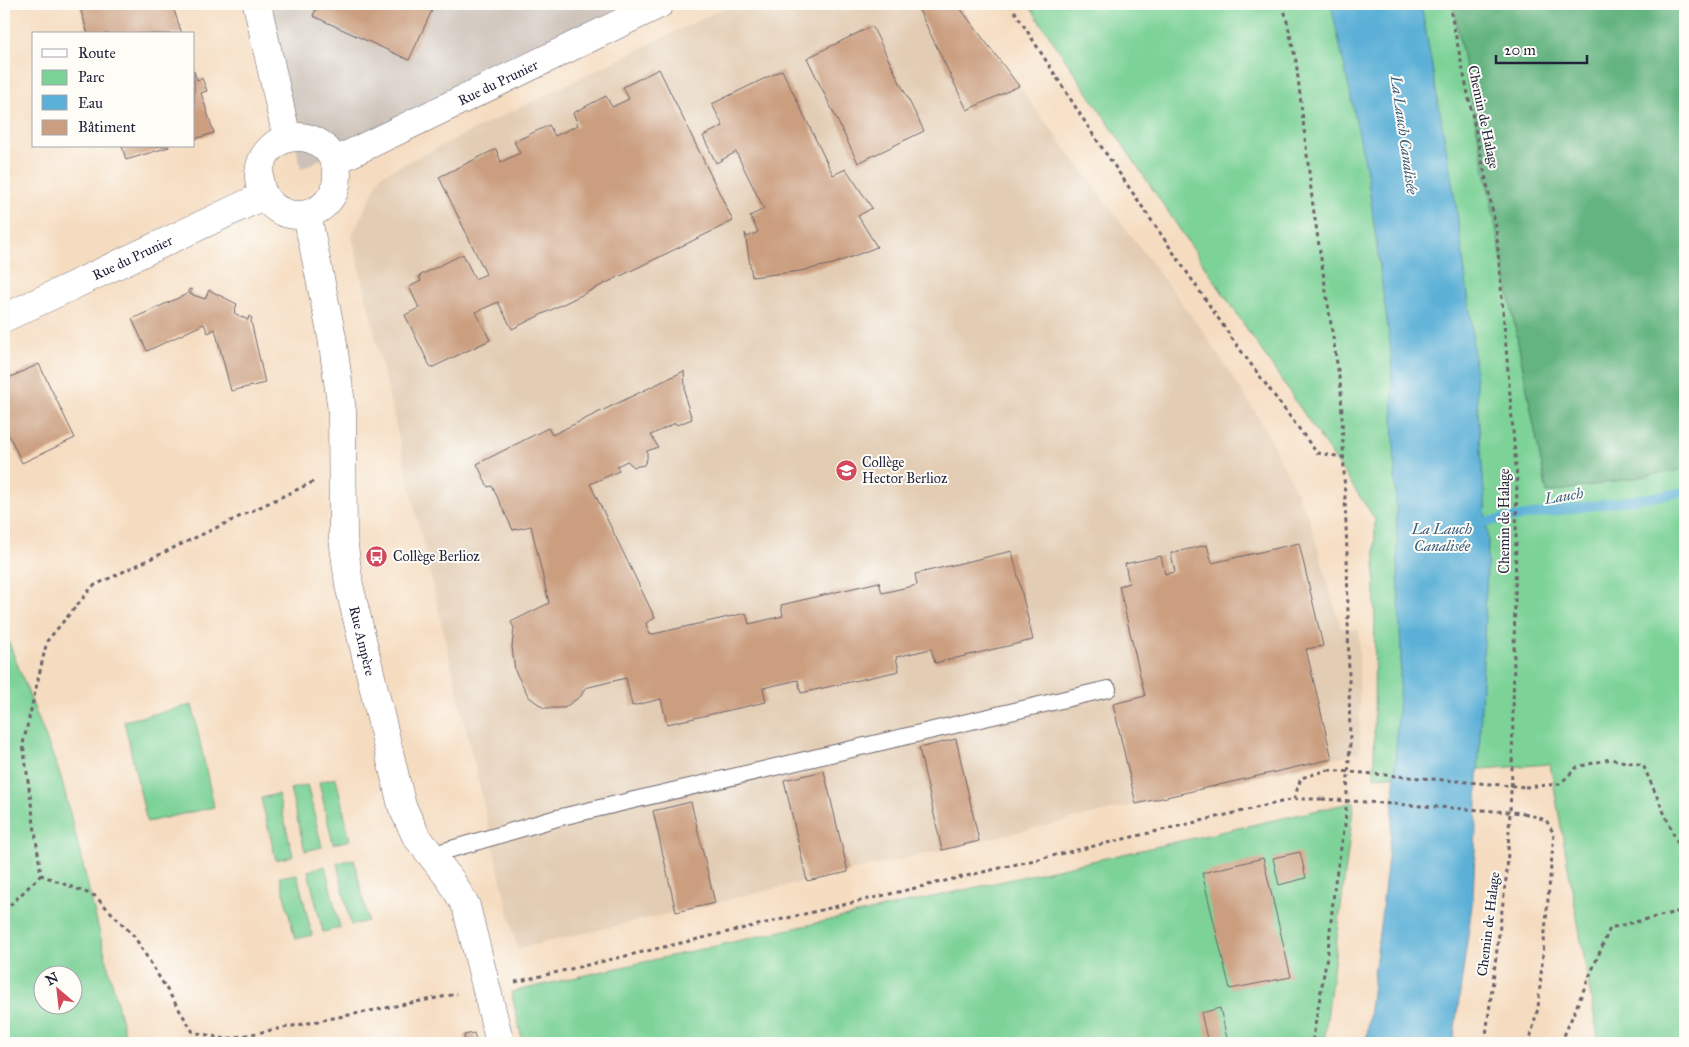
<svg xmlns="http://www.w3.org/2000/svg" width="1689" height="1047" viewBox="0 0 1689 1047" font-family="'IM FELL Great Primer',serif">
<style>
.built{fill:#e2ccb3}
.industrial{fill:#ccc2b9}
.green{fill:#7bd297;stroke:#4e7a69;fill-rule:evenodd}
.forest{fill:#64b480;stroke:#436b5e}
.water{fill:#5bb0d7;stroke:#3e6989}
.lines{fill:none;stroke-linecap:round;stroke-linejoin:round}
.stream{stroke:#5bb0d7;stroke-width:9}
.building{fill:#cb9e7f}
.service-casing{stroke:#6c636a;stroke-width:18}
.minor-casing{stroke:#6c636a;stroke-width:29}
.tertiary-casing{stroke:#6c636a;stroke-width:29}
.path{stroke:#6c636a;stroke-width:3;stroke-dasharray:4 4;stroke-linecap:butt}
.service{stroke:#fff;stroke-width:16}
.minor{stroke:#fff;stroke-width:28}
.tertiary{stroke:#fff;stroke-width:28}
.path-bridge{stroke:#6c636a;stroke-width:3;stroke-dasharray:4 4;stroke-linecap:butt}
.labels{text-anchor:middle;stroke-width:4;stroke-linejoin:round;paint-order:stroke}
.street-label{font-size:14px;fill:#22223b;stroke:#fdfcf7}
.poi-label{font-size:14px;fill:#22223b;stroke:#fdfcf7;text-anchor:start}
.water-label{font-size:15px;font-style:italic;fill:#395b79;stroke:#fdfcf7}
</style>
<rect width="100%" height="100%" fill="#fdfcf7"/>
<filter id="ink" filterUnits="userSpaceOnUse"><feTurbulence type="fractalNoise" baseFrequency=".02" numOctaves="2"/><feDisplacementMap in="SourceGraphic" scale="10" xChannelSelector="R" yChannelSelector="G"/><feConvolveMatrix kernelMatrix="1 2 1 2 8 2 1 2 1" color-interpolation-filters="sRGB"/></filter>
<filter id="wash" filterUnits="userSpaceOnUse"><feTurbulence type="fractalNoise" baseFrequency=".0096" numOctaves="4" result="noise"/><feDisplacementMap in="SourceGraphic" scale="20" xChannelSelector="R" yChannelSelector="G"/><feGaussianBlur stdDeviation="1.12" result="paint"/><feColorMatrix in="noise" values="0 0 0 0 0 0 0 0 0 0 0 0 0 0 0 0 0 1.4 0 .05"/><feComposite in="paint" operator="in"/></filter>
<g filter="url(#wash)">
<rect width="100%" height="100%" fill="#f5dcc0"/>
<path class="built" d="M732,4H957L1202,330L1261,421L1309,518L1341,628L1359,630L1360,752L517,949L352,236L381,175Z"/>
<path class="industrial" d="M264,4H630L301,169Z"/>
<path class="green" d="M1028,4H1453L1547,493L1685,469V1043H1599L1550,764L1374,777L1375,519Z
M4,630L61,777L127,1043H4ZM72,974V1004H42V974Z
M192,705L214,807L147,822L124,721Z
M336,778L350,840L333,844L319,782Z
M307,785L322,847L305,851L290,789Z
M278,794L293,856L276,860L261,798Z
M1354,802L1324,1043H523L511,992Z
M354,859L368,921L351,925L337,863Z
M325,866L340,928L323,932L308,871Z
M297,874L312,935L295,939L280,877Z"/>
<path class="forest" d="M1453,4H1685V469L1547,493Z"/>
<path class="water" d="M1331,4H1421L1456,205L1471,318L1488,543L1473,898L1453,1043H1366L1392,824L1401,656L1391,352L1367,172Z"/>
<g class="lines">
<path class="stream" d="M1476,523L1685,492"/>
</g>
<g id="blocks">
<path class="building" d="M79,4H172L182,34H88Z
M318,4H435L409,60L313,16Z
M916,4H957L1019,86L967,110Z
M872,26L924,131L858,163L807,58Z
M659,69L733,221L512,329L498,302L476,312L490,340L431,368L405,315L419,308L409,287L421,281L419,276L463,254L475,279L486,274L439,177L496,149L501,162L520,153L514,142L549,125L555,136L578,125L573,113L606,96L612,107L629,99L623,87Z
M782,70L833,175L846,169L872,208L858,216L877,247L833,264L800,271L752,277L745,233L747,237L758,232L750,216L764,209L736,152L716,163L703,136L723,126L712,104Z
M194,71L197,80L202,78L207,91L201,93L214,133L194,139Z
M122,146H169V147L126,160Z
M189,289L192,290L190,294L205,299L209,290L237,304L234,313L248,320L249,316L252,318L251,321L265,383L231,391L215,329L208,333L204,324L147,351L132,319L187,294Z
M39,364L75,438L22,463L9,435L4,438V380Z
M684,371L686,401L692,419L677,425L675,423L651,435L658,447L647,451V459L644,465L634,467L627,461L617,466L619,471L590,484L655,618L646,623L649,635L746,613L749,624L783,616L781,605L879,582L882,593L917,585L915,574L1012,551L1033,640L935,663L931,649L896,657L899,671L801,693L798,680L763,688L766,702L667,724L661,699L632,706L626,678L585,688L581,696L564,708H544L529,697L515,671L512,647L514,628L511,622L549,603L531,526L513,530L492,486L488,487L477,464L548,428L552,435Z
M1299,543L1323,646L1306,649L1332,759L1136,804L1113,704L1145,696L1119,586L1129,583L1125,564L1161,556L1165,574L1175,572L1171,553L1207,545L1212,563Z
M956,739L979,841L942,850L919,748Z
M824,771L848,872L807,881L784,780Z
M691,802L715,903L676,912L653,811Z
M1300,852L1306,878L1279,885L1273,858Z
M1263,858L1291,977L1230,989L1202,873Z
M1220,1008L1228,1043H1208L1201,1013Z
M474,1033L477,1043H465L464,1035Z"/>
</g>
</g>
<g filter="url(#ink)">
<use href="#blocks" fill-opacity="0" stroke="#6c636a" stroke-width="1"/>
<g class="lines">
<defs>
<path id="service" d="M431,855L557,818L1108,689"/>
<g id="minor">
<path id="s1" d="M335,161L660,4"/>
<path id="s2" d="M4,318L263,196"/>
</g>
<g id="tertiary">
<path d="M257,4L287,138"/>
<circle cx="298" cy="176" r="39"/>
<path id="s3" d="M307,215L332,337L342,411L343,538L349,585L402,806L416,836L450,879L466,906L500,1043"/>
</g>
</defs>
<use href="#service" class="service-casing"/>
<use href="#minor" class="minor-casing"/>
<use href="#tertiary" class="tertiary-casing"/>
<path class="path" d="M1010,4L1094,136L1233,340L1317,453L1343,457
M1283,4L1296,61L1313,206L1341,390L1347,553L1350,744L1345,825L1335,882L1328,950L1312,1043
M1449,4L1496,227L1517,479L1512,771L1507,871L1485,1043
M313,482L93,586L47,641L23,744L41,875L95,896L134,936L193,1032L226,1039L457,994
M1525,787L1560,784L1577,767L1610,759L1643,765L1685,860
M1294,799L1301,778L1328,770
M1524,813L1546,820L1554,834L1538,1008L1529,1043
M4,911L41,875
M515,982L1294,799H1322
M1561,1043L1610,928L1685,910"/>
<use href="#service" class="service"/>
<use href="#minor" class="minor"/>
<use href="#tertiary" class="tertiary"/>
<path class="path-bridge" d="M1328,770L1525,787
M1322,799L1524,813"/>
</g>
</g>
<defs>
<symbol id="school-disc" viewBox="-11 -11 22 22"><circle r="9.5" fill="#d1495b" stroke="#fdfcf7"/><path d="M0-5L7-2L0 1L-7-2ZM-4 1L0 2.5L4 1V4Q0 6-4 4Z" fill="#fff"/></symbol>
<symbol id="bus-disc" viewBox="-11 -11 22 22"><circle r="9.5" fill="#d1495b" stroke="#fdfcf7"/><path d="M-5-6H5V4H4V6H2V4H-2V6H-4V4H-5ZM-3.5-4V0h7V-4ZM-3.5 1.2v1.5H-2V1.2ZM2 1.2v1.5H3.5V1.2Z" fill="#fff"/></symbol>
</defs>
<g fill-rule="evenodd">
<use href="#school-disc" x="834" y="458" width="25" height="25"/>
<use href="#bus-disc" x="364" y="544" width="25" height="25"/>
</g>
<g class="labels">
<g class="street-label">
<text dy="5" stroke="none"><textPath href="#s1" startOffset="181">Rue du Prunier</textPath></text>
<text transform="translate(1484 117) rotate(78)" y="5">Chemin de Halage</text>
<text dy="5" stroke="none"><textPath href="#s2" startOffset="142">Rue du Prunier</textPath></text>
<text transform="translate(1504 521) rotate(-90)" y="5">Chemin de Halage</text>
<text dy="5" stroke="none"><textPath href="#s3" startOffset="431">Rue Ampère</textPath></text>
<text transform="translate(1488 924) rotate(-83)" y="5">Chemin de Halage</text>
</g>
<g class="poi-label">
<text x="862" y="467">Collège<tspan x="862" dy="16">Hector Berlioz</tspan></text>
<text x="393" y="561">Collège Berlioz</text>
</g>
<g class="water-label">
<text transform="translate(1404 135) rotate(82)" y="5">La Lauch Canalisée</text>
<text transform="translate(1564 496) rotate(-9)" y="5">Lauch</text>
<text x="1442" y="534">La Lauch<tspan x="1442" dy="17">Canalisée</tspan></text>
</g>
</g>
<rect width="1689" height="1047" fill="none" stroke="#fdfcf7" stroke-width="20"/>
<rect x="32" y="32" width="162" height="115" fill="#fdfcf7" stroke="#a5a5ac"/>
<rect x="42" y="49" width="25" height="8" fill="#ffffff" stroke="#a5a5ac"/>
<text x="78" y="58" font-size="15" fill="#22223b">Route</text>
<rect x="42" y="70" width="25" height="15" fill="#7bd297" stroke="#a5a5ac"/>
<text x="78" y="82" font-size="15" fill="#22223b">Parc</text>
<rect x="42" y="95" width="25" height="15" fill="#5bb0d7" stroke="#a5a5ac"/>
<text x="78" y="108" font-size="15" fill="#22223b">Eau</text>
<rect x="42" y="120" width="25" height="15" fill="#cb9e7f" stroke="#a5a5ac"/>
<text x="78" y="132" font-size="15" fill="#22223b">Bâtiment</text>
<g transform="translate(58 990) rotate(332)"><circle r="24" fill="#fdfcf7" stroke="#a5a5ac"/>
<path d="M0-4L9 19L0 12L-9 19Z" fill="#d1495b"/>
<text y="-8" font-size="14" font-weight="bold" text-anchor="middle" fill="#22223b">N</text>
</g>
<path d="M1496 55v8h91v-8" fill="none" stroke="#22223b" stroke-width="2.5"/>
<text x="1504" y="55" font-size="15" fill="#22223b" stroke="#fdfcf7" stroke-width="4" paint-order="stroke">20 m</text>
</svg>
